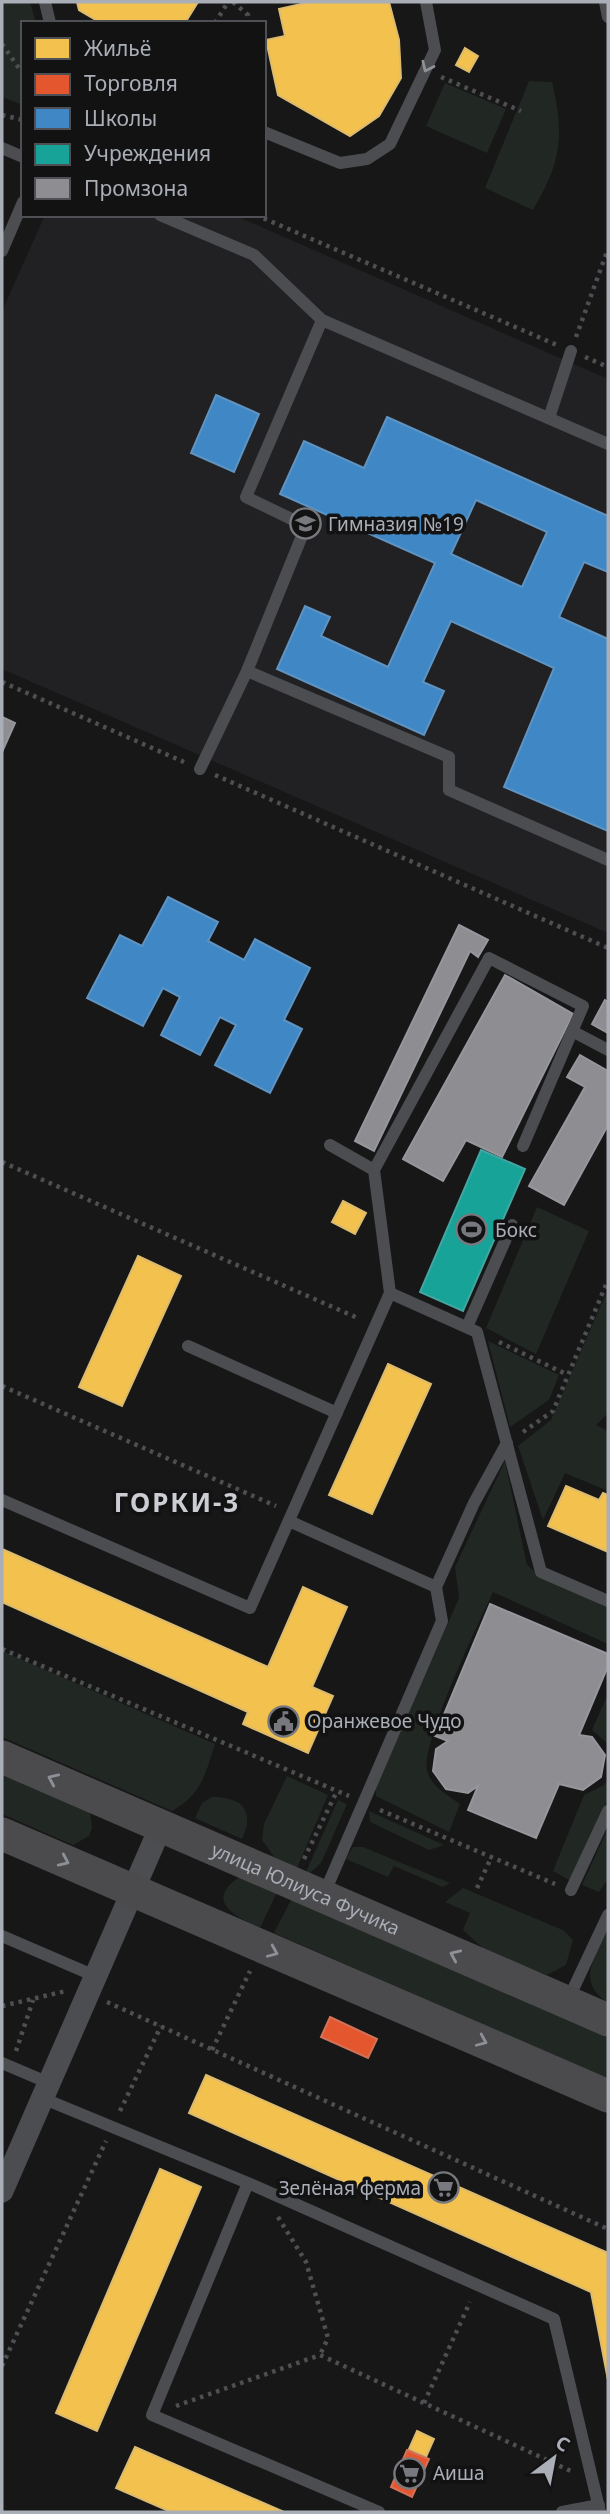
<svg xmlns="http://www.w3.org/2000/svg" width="610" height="2514" viewBox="0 0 610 2514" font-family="'Noto Sans',sans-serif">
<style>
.built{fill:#212123}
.green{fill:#212722}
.homes{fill:#f2c14e;stroke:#dcbb6e;stroke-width:2}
.shops{fill:#e4572e;stroke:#d37157;stroke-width:2}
.schools{fill:#3f88c5;stroke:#5f93c1;stroke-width:2;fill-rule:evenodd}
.public{fill:#17a398;stroke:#43a6a1;stroke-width:2}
.industry{fill:#8d8d92;stroke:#96979d;stroke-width:2}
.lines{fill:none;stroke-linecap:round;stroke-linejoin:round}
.path{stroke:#4d4f51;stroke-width:4.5;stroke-dasharray:3.5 5;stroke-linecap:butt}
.service{stroke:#4c4d50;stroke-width:12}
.minor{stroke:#4c4d50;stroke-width:23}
.secondary{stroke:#4b4b4e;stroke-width:33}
.oneway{stroke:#8e9198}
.oneway2{stroke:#8e9098}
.labels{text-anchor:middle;stroke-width:7;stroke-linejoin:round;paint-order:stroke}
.poi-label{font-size:19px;fill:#aaaeb7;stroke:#121213;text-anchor:start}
.street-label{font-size:19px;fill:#aaaeb7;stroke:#121213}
.district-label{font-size:26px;font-weight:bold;letter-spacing:2px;fill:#cbcdd3;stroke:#121213}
</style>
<rect width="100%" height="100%" fill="#171718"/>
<path class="built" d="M45,215H234L608,379V933L2,669V311Z"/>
<path class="green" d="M2,2H30L36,23H23V105L2,97Z
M529,81L552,82C565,137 561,162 533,210L485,188Z
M445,83L506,109L487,153L426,126Z
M537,1207L589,1231L536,1354L486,1328Z
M608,1289V1413L596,1425L608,1431V1491L565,1473L543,1520L518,1446L551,1420Z
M488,1341L559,1375L549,1400L510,1427Z
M505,1461L527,1565L541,1577L608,1607V1644L493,1592C478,1625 422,1740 427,1770C430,1786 448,1795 460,1804L449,1832L376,1796V1788L459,1598L455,1567Z
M2,1651L215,1744C205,1775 202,1794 172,1811L2,1737Z
M608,1694V1744L592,1730Z
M2,1769L90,1812L92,1828L89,1836L73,1845L2,1814Z
M287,1776L328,1795L297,1868L275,1858L262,1840L264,1824Z
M608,1779V1799L571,1881L553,1871L584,1795L604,1785Z
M212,1797C243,1797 255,1811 242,1839L195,1818L202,1803Z
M338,1800L347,1804L321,1863L310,1873L306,1872Z
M369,1811L444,1845L429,1850L370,1822Z
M608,1828V1879L599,1892L582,1885Z
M353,1847H363L450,1883L443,1887L394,1866L388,1877L346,1859Z
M241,1876L278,1890L260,1928C237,1917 202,1901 241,1876Z
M463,1888L563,1930L573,1940L566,1965L547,1975L485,1950L463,1930L470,1913L445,1902Z
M292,1898L608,2035V2079L274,1933Z
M606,1934H608V2003C577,1982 593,1961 606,1934Z"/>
<path class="homes" d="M77,2H198L185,23H101L79,10Z
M310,2H389L399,40L401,78L379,116L350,136L278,95L266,40L285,36L279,9Z
M465,48L478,56L469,72L456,65Z
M343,1201L366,1213L355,1234L332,1222Z
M138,1256L181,1276L122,1406L79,1387Z
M388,1364L431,1384L372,1514L329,1495Z
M566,1486L599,1500L603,1493L608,1495V1552L548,1526Z
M2,1549L268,1667L303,1587L347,1607L312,1687L333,1696L308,1753L243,1724L248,1712L2,1602Z
M206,2075L608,2253V2380L591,2292L189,2113Z
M160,2169L201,2187L97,2431L56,2413Z
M417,2431L434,2439L426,2457L409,2449Z
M135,2447L284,2512H171L116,2488Z"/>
<path class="shops" d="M330,2017L377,2039L368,2058L321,2037Z
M407,2450L429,2459L412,2497L391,2487Z"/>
<path class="schools" d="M216,395L259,414L234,472L191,453Z
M387,417L608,516V572L584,562L559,617L608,639V831L504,787L554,668L451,621L423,682L444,691L424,735L277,669L305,606L330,617L321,636L388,667L435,563L280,494L304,441L364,468ZM476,500L547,532L522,587L451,554Z
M168,897L218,922L208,941L244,960L255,939L310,968L284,1020L302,1029L270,1093L215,1065L236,1025L220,1017L200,1055L161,1035L180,997L163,988L143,1026L87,998L120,935L142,946Z"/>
<path class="public" d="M481,1150L525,1169L463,1311L420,1292Z"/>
<path class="industry" d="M2,717L15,723L2,752Z
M459,925L488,940L478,957L470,951L374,1151L355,1141Z
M505,975L573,1014L502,1157L466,1140L443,1181L403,1159Z
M605,1000L608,1002V1033L592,1024Z
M580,1055L608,1071V1125L564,1205L529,1186L585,1087L567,1077Z
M490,1604L608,1654V1666L579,1735L592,1737L605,1755L601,1777L583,1790L559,1784L536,1838L468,1810L478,1786L468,1793L446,1789L433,1771L436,1749L448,1741L435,1736Z"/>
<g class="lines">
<path class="path" d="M233,2L248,15V23
M215,23L228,2
M2,44L23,74
M441,77L521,111
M2,115L23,120
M256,215L557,345
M576,337L608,249
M585,357L608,367
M2,682L184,762
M215,775L608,948
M2,1162L360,1319
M499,1342L568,1375
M2,1386L276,1506
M523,1432L553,1411L608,1280
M2,1649L349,1796
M380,1810L555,1884
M304,1859L337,1791
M477,1888L491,1858
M107,2002L608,2229
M2,2006L66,1991
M212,2050L250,1971
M16,2051L33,2000
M120,2111L161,2026
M278,2217L306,2262L328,2338L320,2355
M2,2366L106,2141
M424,2403L470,2302
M176,2406L320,2355L573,2472"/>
<path class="service" d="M45,2L50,23
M605,2L608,17
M264,132L340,163L367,159L390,144L435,50L426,2
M2,148L23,157
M160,215L254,255L322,320L608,444
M2,251L23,202
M549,418L571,351
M247,671L449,757V790L608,860
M200,769L247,671L306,526L246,497L322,320
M572,1031L608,1050
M374,1170L489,958L583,1006L523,1146
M390,1293L477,1332L541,1572L608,1601
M467,1327L512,1225
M188,1346L337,1413
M2,1500L250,1608L390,1293L374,1170L330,1145
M289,1521L436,1587L474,1503L507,1443
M571,1890L608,1811
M324,1894L442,1621L436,1587
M2,1936L95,1976
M568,2000L608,1915
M2,2063L49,2083
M42,2098L248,2183L554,2319L600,2512
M248,2183L152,2415L379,2512
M562,2512L599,2505"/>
<path class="minor" d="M2,2191L161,1826"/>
<g class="secondary">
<path id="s1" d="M2,1757L608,2020"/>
<path d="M2,1834L608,2096"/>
</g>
</g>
<defs><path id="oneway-chevron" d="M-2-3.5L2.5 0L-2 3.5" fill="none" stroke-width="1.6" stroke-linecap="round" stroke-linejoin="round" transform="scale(1.75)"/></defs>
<use class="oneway" href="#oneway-chevron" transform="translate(427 67) rotate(115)"/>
<g class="oneway2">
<use href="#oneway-chevron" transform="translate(53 1779) rotate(-156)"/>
<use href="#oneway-chevron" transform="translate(64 1861) rotate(24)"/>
<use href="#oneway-chevron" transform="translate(273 1952) rotate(23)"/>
<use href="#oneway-chevron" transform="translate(455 1955) rotate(-156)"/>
<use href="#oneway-chevron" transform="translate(482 2041) rotate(23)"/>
</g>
<defs>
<symbol id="school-ring" viewBox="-11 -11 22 22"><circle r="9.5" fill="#121213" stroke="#77797f" stroke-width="1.5"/><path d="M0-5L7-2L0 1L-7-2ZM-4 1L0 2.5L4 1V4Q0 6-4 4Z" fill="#77797f"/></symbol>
<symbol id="stadium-ring" viewBox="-11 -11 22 22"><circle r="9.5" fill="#121213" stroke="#77797f" stroke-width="1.5"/><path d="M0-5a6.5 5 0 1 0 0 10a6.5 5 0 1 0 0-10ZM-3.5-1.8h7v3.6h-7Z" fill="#77797f"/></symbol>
<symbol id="civic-ring" viewBox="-11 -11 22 22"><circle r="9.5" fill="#121213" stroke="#77797f" stroke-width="1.5"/><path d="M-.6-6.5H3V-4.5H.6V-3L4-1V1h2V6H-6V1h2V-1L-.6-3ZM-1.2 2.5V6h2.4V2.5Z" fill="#77797f"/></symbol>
<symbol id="supermarket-ring" viewBox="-11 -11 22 22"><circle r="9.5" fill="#121213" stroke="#77797f" stroke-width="1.5"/><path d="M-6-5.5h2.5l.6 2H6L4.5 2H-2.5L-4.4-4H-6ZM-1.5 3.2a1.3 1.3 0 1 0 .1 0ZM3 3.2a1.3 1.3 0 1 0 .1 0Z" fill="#77797f"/></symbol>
</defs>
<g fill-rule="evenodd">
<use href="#school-ring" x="288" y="506" width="35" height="35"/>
<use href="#stadium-ring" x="454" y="1212" width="35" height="35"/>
<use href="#civic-ring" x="266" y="1704" width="35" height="35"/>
<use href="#supermarket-ring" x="426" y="2170" width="35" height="35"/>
<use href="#supermarket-ring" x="392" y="2456" width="35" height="35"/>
</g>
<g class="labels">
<g class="poi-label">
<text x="328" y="531">Гимназия №19</text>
<text x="495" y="1237">Бокс</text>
<text x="307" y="1728">Оранжевое Чудо</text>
<text x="421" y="2195" text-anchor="end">Зелёная ферма</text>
<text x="433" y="2480">Аиша</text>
</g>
<g class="street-label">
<text dy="7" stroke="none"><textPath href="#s1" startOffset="331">улица Юлиуса Фучика</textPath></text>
</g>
<g class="district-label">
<text x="177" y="1512">ГОРКИ-3</text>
</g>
</g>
<rect width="610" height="2514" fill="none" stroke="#aaaeb7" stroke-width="7"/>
<rect x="21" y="21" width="245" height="196" fill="#121213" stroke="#4f5055" stroke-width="2"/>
<rect x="35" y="38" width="35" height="21" fill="#f2c14e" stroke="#4f5055" stroke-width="2"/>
<text x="84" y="56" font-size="21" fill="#aaaeb7">Жильё</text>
<rect x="35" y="74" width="35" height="21" fill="#e4572e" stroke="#4f5055" stroke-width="2"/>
<text x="84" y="91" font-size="21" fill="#aaaeb7">Торговля</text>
<rect x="35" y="108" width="35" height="21" fill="#3f88c5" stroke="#4f5055" stroke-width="2"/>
<text x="84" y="126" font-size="21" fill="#aaaeb7">Школы</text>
<rect x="35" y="144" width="35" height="21" fill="#17a398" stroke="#4f5055" stroke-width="2"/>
<text x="84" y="161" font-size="21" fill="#aaaeb7">Учреждения</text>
<rect x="35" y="178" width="35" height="21" fill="#8d8d92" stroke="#4f5055" stroke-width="2"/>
<text x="84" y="196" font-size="21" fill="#aaaeb7">Промзона</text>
<g transform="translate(554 2458) rotate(32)" stroke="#121213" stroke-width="5" paint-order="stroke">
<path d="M0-5L12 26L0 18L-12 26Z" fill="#aaaeb7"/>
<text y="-10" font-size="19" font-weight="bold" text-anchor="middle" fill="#aaaeb7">С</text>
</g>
</svg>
